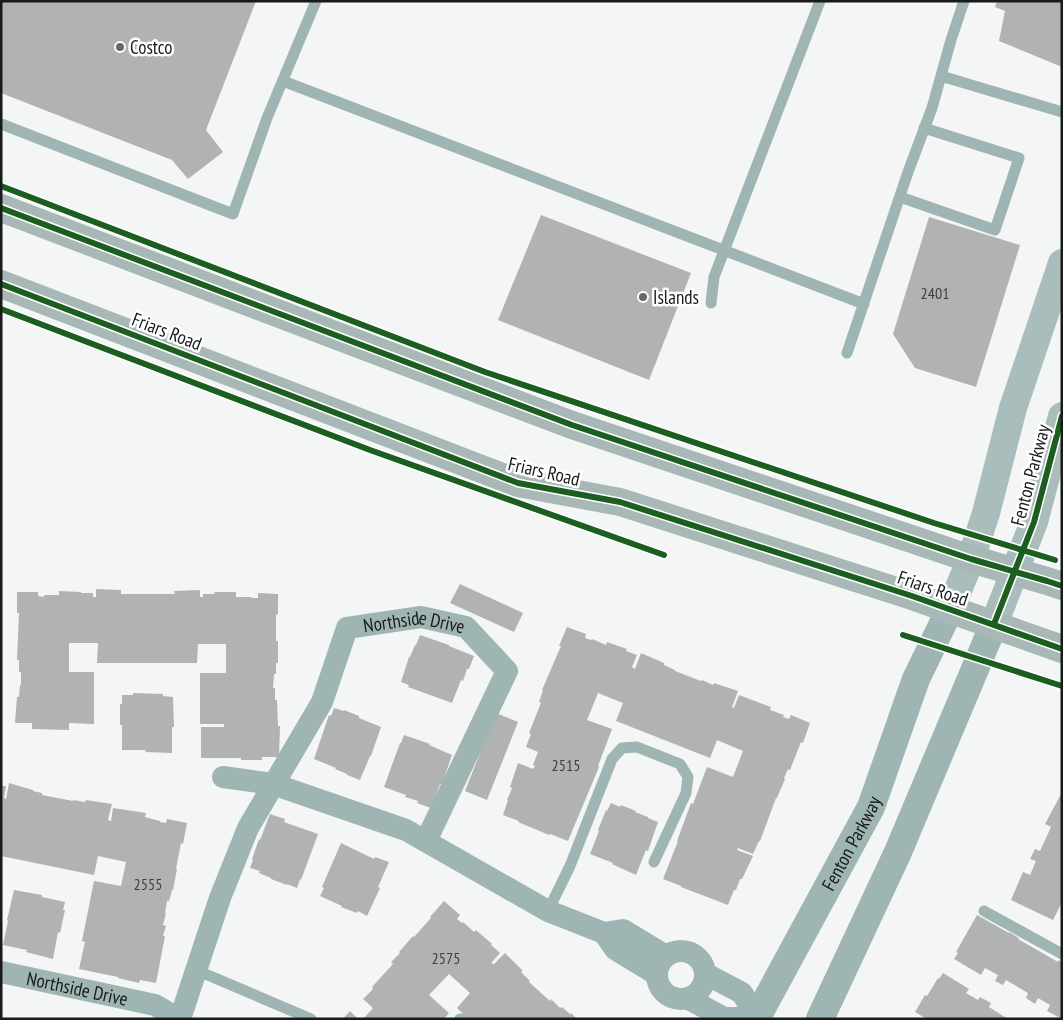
<svg xmlns="http://www.w3.org/2000/svg" width="1063" height="1020" viewBox="0 0 1063 1020" font-family="'PT Sans Narrow',sans-serif">
<style>
.building{fill:#b0b3b2}
.lines{fill:none;stroke-linecap:round;stroke-linejoin:round}
.service{stroke:#9fb5b4;stroke-width:11}
.minor{stroke:#9fb5b4;stroke-width:22}
.tertiary{stroke:#9fb5b4;stroke-width:28}
.secondary{stroke:#a9bebc;stroke-width:28}
.trunk{stroke:#a8b8b7;stroke-width:28}
.cycleway-casing{stroke:#fff;stroke-width:9}
.cycleway{stroke:#1b5e20;stroke-width:6}
.poi-dot{fill:#656867;stroke:#fff;stroke-width:2}
.labels{text-anchor:middle;stroke-width:5;stroke-linejoin:round;paint-order:stroke}
.number-label{font-size:16px;fill:#3f4141}
.poi-label{font-size:19px;fill:#191b1b;stroke:#fff;text-anchor:start}
.street-label{font-size:19px;fill:#191b1b;stroke:#fff}
</style>
<rect width="100%" height="100%" fill="#f3f6f5"/>
<path class="building" d="M1,1H256L206,130L223,152L188,179L172,160L1,93Z
M997,1H1062V67L999,41L1005,11L995,7Z
M541,215L691,273L649,380L498,320Z
M929,217L1020,245L976,387L915,368L893,334Z
M460,584L523,613L514,632L450,603Z
M96,589L121,590V594H175L174,591L200,590V597H203V594H214L215,592H236V597H252L251,598H258V593L278,594V614L276,615V641H278V663H276V674H274L273,688H275V700H277L278,726H280L279,757H262V760H241V758H201V727H224V724H200V673H226V644H198L197,663H97L98,643H69V672H94V724L69,723V730L32,729V723H15L17,697H19L20,685H21V672H19V660H17L19,613H17V592H38V596L44,597V595H59V591L81,592V593H93V597H96Z
M567,627L586,634L585,638L591,640L592,639L606,645L607,642L627,649L626,651L637,655L632,667L635,669L641,653L664,663V665L675,670V671L701,681L702,680L713,685L714,683L738,691L732,707L734,708L739,695L771,707L770,710L784,715L783,717L789,719L791,715L810,723L803,743L801,742L790,770L788,769L784,778L785,779L777,798H776L760,841H759L753,854L738,848L737,850L753,856L742,879H740L736,890H734L728,905L681,887V886L663,879L678,841H677L691,803L693,804L707,767L733,777L743,751L717,740L710,758L616,721L623,703L598,693L587,720L612,729L598,766L599,767L568,841L550,834L549,835L518,822L519,821L503,815L508,800H507L512,788L510,787L518,763L533,769L535,766L533,765L538,752L526,747L531,734L529,733L541,703L539,702L543,690H542L561,646H559Z
M420,635L449,645V646L474,656L469,669H467L463,681L461,680L452,703L408,687L409,685L401,682L409,657H410L415,645H416Z
M133,693L163,694V696L173,697L174,727H172V753L145,752L146,750H122V725H120V704H122V695H133Z
M334,708L344,711V710L359,716V718L381,727L371,756H370L360,780L347,775V774L335,769L336,768L314,759L329,715L331,716Z
M496,713L518,722L487,800L465,791Z
M404,735L430,744L429,745L452,755L442,784H440L431,808L417,803L418,801L405,797L406,795L384,787L400,743H401Z
M9,783L33,790V791L42,793V795L73,801V800L85,802L86,800L112,804L108,820L111,821L113,808L146,813L145,817L160,821V822L166,823L167,819L187,823L183,844L181,843L176,869H177L173,890H172L169,901H167L165,913H166L163,925L166,926L163,936H165L156,983L140,980L139,983L118,978V977L79,969L85,942L82,941L94,881L121,886L126,862L98,856L94,875L1,856V786H6L4,798L6,799Z
M1060,796L1062,797V902L1053,920L1011,900L1023,872L1030,875L1036,861L1030,859L1035,849L1040,851L1051,827L1045,824Z
M611,803L620,807L621,805L636,811L635,812L648,817V818L658,822L648,851L646,850L636,875L612,864L613,863L590,854L599,831L598,830L606,810L607,811Z
M270,814L285,819L284,822L318,834L301,880L300,879L297,888L287,884V885L271,879V878L259,873L260,871L250,868L253,860L252,859L259,839L260,840Z
M341,843L374,859L375,857L389,862L378,887L380,888L367,916L358,911L357,913L341,907L342,906L320,896L324,888L322,887Z
M14,890L42,895V897L65,902L63,910H65L60,933L58,932L53,959L26,952L27,950L3,945L8,921L7,920Z
M444,901L460,915L457,919L462,923L463,922L474,932L476,930L492,944L491,945L500,953L491,963L494,964L505,953L523,971L521,972L530,981L529,982L550,1001L551,999L560,1008L562,1007L570,1014L571,1013L577,1019H469L457,1008L470,993L449,974L429,995L449,1013L444,1019H363L373,1008L363,999L373,989L372,987L393,964L391,962L400,953L399,952L413,936L414,937L431,918L430,917Z
M977,915L1009,933V932L1019,938L1018,939L1058,962V960L1062,962V1019L1047,1011L1050,1005L1038,998L1035,1004L1026,998L1028,993L1006,980L1003,985L995,981L998,975L985,968L981,975L954,959L958,953L956,952Z
M943,973L969,989L966,993L978,1000L980,997L991,1003L989,1007L1008,1019H927L915,1012L925,995L927,996L938,978L939,979Z
M350,1011L358,1019H343Z"/>
<g class="lines">
<path class="service" d="M941,76L1062,112
M283,81L864,304
M1,124L233,214L267,118L316,1
M900,197L995,230L1019,158L924,128
M711,303L714,277L820,1
M847,353L908,172L932,108L951,40L964,1
M548,911L570,866L612,759L622,748L637,747L680,764L688,777L686,793L654,862
M984,911L1062,954
M196,970L311,1019
M460,1019H462"/>
<g class="minor">
<path d="M223,777L273,784L406,830L548,911L604,933L623,930L666,956"/>
<path d="M604,933L615,949L656,974"/>
<circle cx="681" cy="975" r="24"/>
<path id="s1" d="M1,972L155,1005L179,1019"/>
<path d="M706,974L742,993L757,1018"/>
<path d="M689,999L724,1018H757L759,1019"/>
<path id="s2" d="M180,1019L220,898L248,828L322,702L347,628L421,617L466,627L507,671L426,841"/>
</g>
<g class="tertiary">
<path id="s3" d="M756,1019L871,807L916,679L950,609"/>
<path d="M820,1019L898,852L994,624"/>
</g>
<path class="secondary" d="M950,609L971,559L986,513L1013,408L1062,263
M994,624L1034,522L1062,416"/>
<path class="trunk" d="M1,208L572,425L971,559L1047,581L1062,586
M1,284L518,483L620,502L912,596L1062,649"/>
<defs>
<path id="cycleway" d="M1,186L485,372L934,523L1055,560
M1,208L572,425L971,559L1047,581L1062,586
M1,284L518,483L620,502L912,596L1062,649
M1,309L370,450L664,555
M994,624L1034,522L1062,416
M903,635L1062,686"/>
</defs>
<use href="#cycleway" class="cycleway-casing"/>
<use href="#cycleway" class="cycleway"/>
</g>
<g class="poi-dot">
<circle cx="120" cy="47" r="5"/>
<circle cx="643" cy="297" r="5"/>
</g>
<g class="labels">
<g class="number-label">
<text x="935" y="299">2401</text>
<text x="566" y="771">2515</text>
<text x="148" y="890">2555</text>
<text x="446" y="964">2575</text>
</g>
<g class="poi-label">
<text x="130" y="54">Costco</text>
<text x="653" y="304">Islands</text>
</g>
<g class="street-label">
<text transform="translate(167 331) rotate(21)" y="7">Friars Road</text>
<text transform="translate(544 471) rotate(13)" y="7">Friars Road</text>
<text transform="translate(1030 475) rotate(-75)" y="7">Fenton Parkway</text>
<text transform="translate(933 588) rotate(19)" y="7">Friars Road</text>
<text dy="7" stroke="none"><textPath href="#s2" startOffset="495">Northside Drive</textPath></text>
<text dy="7" stroke="none"><textPath href="#s3" startOffset="200">Fenton Parkway</textPath></text>
<text dy="7" stroke="none"><textPath href="#s1" startOffset="78">Northside Drive</textPath></text>
</g>
</g>
<rect width="1063" height="1020" fill="none" stroke="#191b1b" stroke-width="5"/>
</svg>
